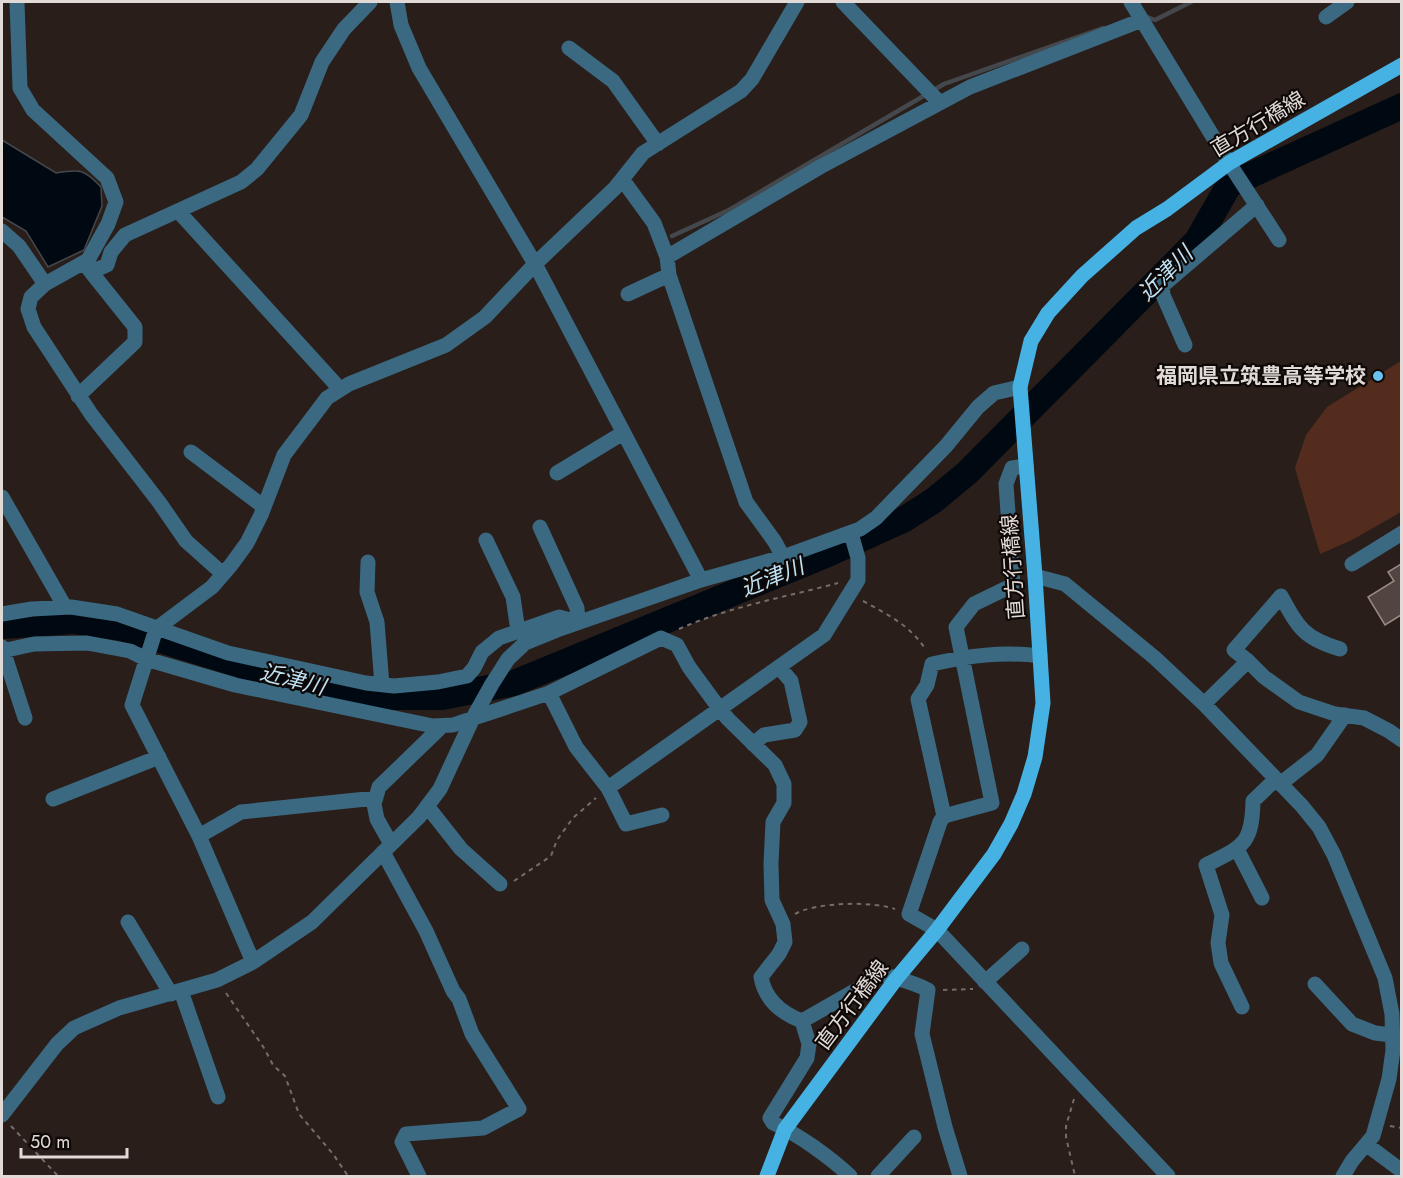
<svg xmlns="http://www.w3.org/2000/svg" width="1403" height="1178" viewBox="0 0 1403 1178" font-family="Jost,'Noto Sans JP',sans-serif">
<style>
.green{fill:#532c1e}
.water{fill:#000912;stroke:#44484d;stroke-width:1.5}
.lines{fill:none;stroke-linecap:round;stroke-linejoin:round}
.stream{stroke:#44484d;stroke-width:4.5}
.river{stroke:#000912;stroke-width:26}
.building{fill:#524440;stroke:#998a85;stroke-width:1.5}
.path{stroke:#766c68;stroke-width:2;stroke-dasharray:4.5 4.5;stroke-linecap:butt}
.minor{stroke:#3a6981;stroke-width:15}
.major{stroke:#46b1e3;stroke-width:15}
.poi-dot{fill:#69c3f1;stroke:#0e0907;stroke-width:2}
.labels{text-anchor:middle;stroke-width:4.5;stroke-linejoin:round;paint-order:stroke}
.street-label{font-size:21px;fill:#e2dad7;stroke:#0e0907}
.poi-label{font-size:21px;font-weight:bold;fill:#e2dad7;stroke:#0e0907;text-anchor:end}
.water-label{font-size:22px;font-style:italic;fill:#bee1f4;stroke:#0e0907}
</style>
<rect width="100%" height="100%" fill="#291e1a"/>
<path class="green" d="M1401,361V512L1352,540L1320,554L1295,468L1306,435L1327,407Z"/>
<path class="water" d="M2,140L56,173C81,169 84,169 101,187L102,206L84,250L48,267L26,231L2,217Z"/>
<g class="lines">
<path class="stream" d="M1143,17H1147L1155,20L1191,2
M672,236L729,210L944,84L1103,28"/>
<path class="river" d="M2,626L73,621L122,628L264,672L368,697H442L514,683L828,554L903,520L933,501L967,473L1197,241L1229,185L1402,106"/>
</g>
<path class="building" d="M1401,564V615L1385,625L1368,597L1394,581L1388,572Z"/>
<g class="lines">
<path class="path" d="M863,601C887,614 911,626 926,650
M679,629C728,607 786,597 838,583
M514,881L551,856L557,840L573,818L596,798
M795,914C816,902 873,901 895,909
M943,990L973,989
M226,993L264,1048L273,1065L285,1076L299,1114L333,1154L348,1176
M1074,1099L1066,1126V1137L1075,1176
M11,1126L58,1176
M1390,1126L1402,1128"/>
<path class="minor" d="M17,2L20,88L33,110L107,178L116,202L108,224L88,260L45,284L31,297L28,309L34,327L91,414L159,502L186,541L223,574
M397,2L401,25L419,68L535,264L701,580
M843,2L940,103
M1131,2L1229,163L1279,240
M1326,17L1347,2
M569,48L613,81L658,144
M622,179L654,223L667,257
M178,211L340,389
M2,231L19,246L45,284
M84,263L91,272L107,265L111,252L125,235L241,182L257,169L301,115L322,62L344,29L370,2
M628,294L669,275
M1185,345L1163,295L1162,286L1257,205
M78,396L135,342V327L91,272
M191,452L264,507
M1026,466L1012,468L1006,484L1013,585L974,604L956,627L992,803L944,816L940,822L909,914L937,930L1168,1176
M557,473L623,433
M2,497L65,607
M486,540L513,597L518,631
M783,557L775,542L746,502L669,275L667,257L820,167L970,87L1142,20
M368,562L367,592L377,622L382,685
M1352,564L1402,533
M1035,576L1065,584L1155,658L1204,704L1302,806L1319,827L1334,855L1385,978L1392,1014L1393,1050L1389,1079L1373,1136L1352,1161L1343,1176
M2,614L32,609L71,607L117,614L228,653L366,683L394,686L438,682L467,676L474,668L482,652L499,638L559,617L578,622L577,608L540,527
M2,647L25,718
M2,651L34,644L87,643L130,651L146,659L235,685L433,726L453,725L549,693L661,638L677,645L689,667L719,708L728,719L775,765L784,784V803L773,822L771,864L772,900L783,924L785,942L779,954L761,977C765,1000 781,1013 802,1021L858,989L876,972C893,978 912,981 928,990L922,1034L945,1127L960,1176
M1248,661L1234,650L1281,596C1298,627 1303,638 1340,649
M549,693L576,747L608,788L824,635L858,580V558L851,533
M1204,704L1248,661L1264,677L1299,702L1335,714L1364,718L1389,731L1402,740
M753,744L764,735L795,730L800,722L791,681L779,667
M1280,784L1317,755L1345,715
M608,788L626,824L662,815
M53,799L159,757
M427,806L461,849L500,884
M944,816L918,699L927,685L932,664C968,656 1002,651 1040,656
M199,836L241,812L376,798
M391,844L377,819L374,804L379,787L442,726
M1237,849L1262,898
M383,852L426,931L453,991L459,999L472,1034L519,1109L483,1128L406,1134L402,1142L419,1176
M128,922L171,994
M253,962L199,836L132,705L156,629L212,587L231,565L247,543L261,515L284,455L327,398L349,384L446,345L485,317L535,264L615,188L643,153L741,91L752,79L797,2
M985,982L1022,949
M1315,984L1352,1024L1375,1033L1392,1035
M181,991L218,1097
M1242,1007L1221,963L1218,943L1222,915L1206,865C1243,846 1252,845 1253,801L1276,779
M802,1021L809,1044L807,1058L770,1118L773,1123C798,1134 831,1158 850,1176
M2,1115L57,1044L74,1028L119,1008L217,980L253,962L312,922L419,817L440,789L473,718L492,684L508,659L525,643L557,630L701,580L783,557L860,529L876,518L946,446L978,407L994,393L1020,387
M1367,1145L1402,1171
M878,1176L914,1137"/>
<path class="major" d="M767,1176L785,1129L896,979L937,930L994,854L1011,824L1024,794L1035,757L1043,703L1035,576L1020,387L1031,341L1048,313L1082,276L1136,228L1167,209L1229,163L1402,65"/>
</g>
<circle class="poi-dot" cx="1378" cy="376" r="6"/>
<g class="labels">
<g class="street-label">
<text transform="translate(1258 124) rotate(-31)" y="7">直方行橋線</text>
<text transform="translate(1013 567) rotate(-94)" y="7">直方行橋線</text>
<text transform="translate(852 1005) rotate(-53)" y="7">直方行橋線</text>
</g>
<g class="poi-label">
<text x="1366" y="383">福岡県立筑豊高等学校</text>
</g>
<g class="water-label">
<text transform="translate(1165 273) rotate(-45)" y="8">近津川</text>
<text transform="translate(772 577) rotate(-22)" y="8">近津川</text>
<text transform="translate(293 679) rotate(14)" y="8">近津川</text>
</g>
</g>
<rect width="1403" height="1178" fill="none" stroke="#e2dad7" stroke-width="6"/>
<path d="M21 1148v9h106v-9" fill="none" stroke="#e2dad7" stroke-width="3"/>
<text x="30" y="1148" font-size="18" fill="#e2dad7" stroke="#0e0907" stroke-width="4.5" paint-order="stroke">50 m</text>
</svg>
